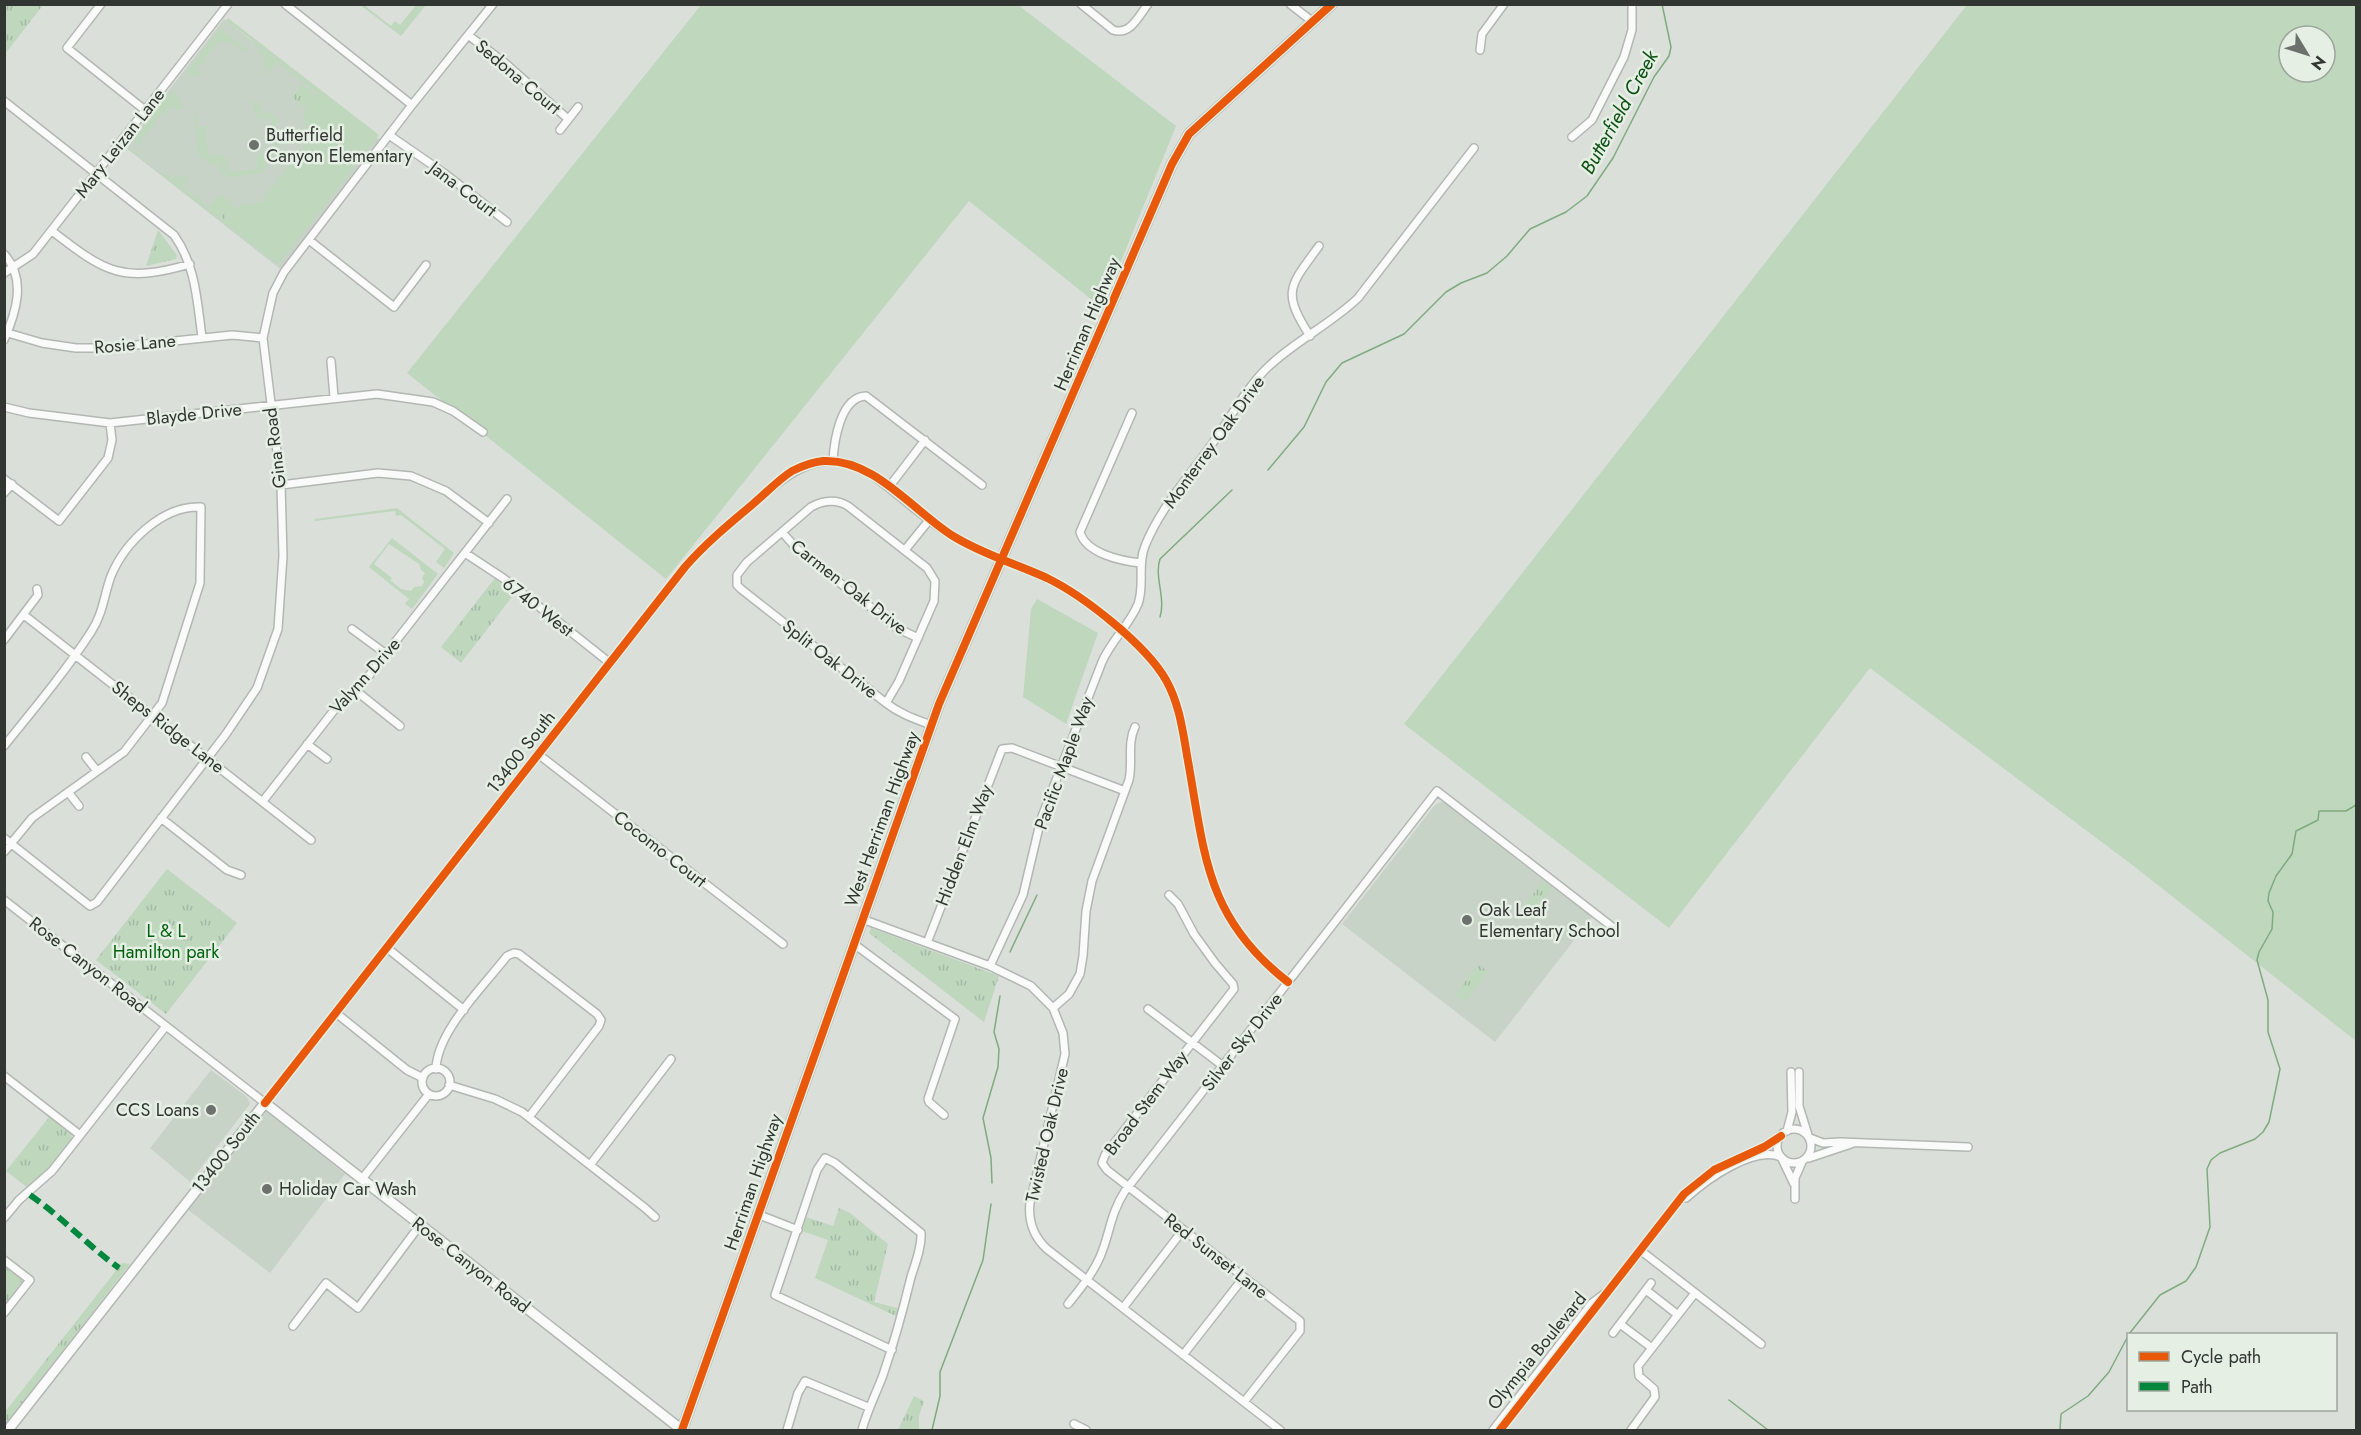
<svg xmlns="http://www.w3.org/2000/svg" width="2361" height="1435" viewBox="0 0 2361 1435" font-family="Jost,sans-serif">
<style>
.built{fill:#c8d3c8}
.green{fill:#bed7bd;fill-rule:evenodd}
.park{fill:url(#park-tufts)}
.lines{fill:none;stroke-linecap:round;stroke-linejoin:round}
.stream{stroke:#7fab7f;stroke-width:1.5}
.minor-casing{stroke:#b3b7b3;stroke-width:10}
.major-casing{stroke:#b3b7b3;stroke-width:12}
.minor{stroke:#f9faf9;stroke-width:7}
.major{stroke:#f9faf9;stroke-width:9}
.quiet{stroke:#00873e;stroke-width:6;stroke-dasharray:12 6;stroke-linecap:butt}
.cycleway-casing{stroke:#e5efe4;stroke-width:11}
.cycleway{stroke:#e8590c;stroke-width:8}
.poi-dot{fill:#6d716d;stroke:#e5efe4;stroke-width:2}
.labels{text-anchor:middle;stroke-width:5;stroke-linejoin:round;paint-order:stroke}
.street-label{font-size:18px;fill:#323632;stroke:#e5efe4}
.poi-label{font-size:18px;fill:#323632;stroke:#e5efe4;text-anchor:start}
.park-label{font-size:18px;fill:#00620f;stroke:#e5efe4}
.water-label{font-size:20px;font-style:italic;fill:#0e5114;stroke:#e5efe4}
</style>
<defs>
<pattern id="park-tufts" width="24" height="20" patternUnits="userSpaceOnUse" patternTransform="scale(1.5)"><rect width="24" height="20" fill="#bed7bd"/><path d="M3 7l-1-3M5 7V3M7 7l1-3M15 17l-1-3M17 17v-4M19 17l1-3" fill="none" stroke="#a4b9a3"/></pattern>
</defs>
<rect width="100%" height="100%" fill="#dadfda"/>
<path class="built" d="M224,19L384,143L284,272L125,147Z
M1441,802L1446,803L1593,916L1495,1042L1342,924L1435,805Z
M211,1070L247,1097L250,1104L190,1182L150,1148Z
M267,1111L345,1174L270,1273L187,1209Z"/>
<path class="green" d="M360,5H364L391,26L395,21L400,25L416,5H426L401,36Z
M701,5H1018L1176,126L1102,308L969,201L666,579L407,373Z
M1967,5H2356V1041L2135,867L1870,668L1669,928L1404,724ZM2289,36H2325V72H2289Z
M228,18L379,135L278,265L129,150L131,149C148,163 167,186 190,174L182,186L225,220L235,207L260,203L307,142L304,113L319,94L277,62L265,75L263,73C269,45 245,36 226,21Z
M220,28L246,49L244,52L229,40L225,44L219,40L197,69L200,73L198,76H193L187,71Z
M171,91L181,100L182,109L176,110L175,106H171V110L167,108L140,141L144,145L143,146L133,139Z
M254,100L261,105V110L258,114L261,116L263,112L269,111L275,117L279,150L272,157L267,158L264,155L262,157L265,160L266,165L261,173L228,177L220,171L219,165L222,161L221,160L217,164L212,165L204,159L202,146L203,158H199L194,115H197L198,127H205L208,156L222,155L226,159L228,173L258,169L257,156L262,151L275,149L271,118L260,119L255,116Z
M397,508L454,553L444,568L436,562L445,549L401,515L396,516L395,511L315,521V519Z
M392,538L438,574L412,609L405,604L409,599L369,567ZM389,544L419,564L421,570L425,573L422,578L424,582L422,586L414,587L411,591L401,589L390,580L392,578L374,564Z
M1037,599L1098,633L1066,724L1023,697L1031,609Z"/>
<path class="park" d="M4,5H43L5,54H4Z
M302,84L317,96L306,109L292,97Z
M220,194L234,206L224,219L209,207Z
M158,230L177,255L176,259L146,266Z
M495,578L515,593L461,663L441,647Z
M167,869L237,923L166,1014L96,960Z
M1543,881L1553,888L1530,917L1521,910Z
M871,928L999,976L984,1022L869,933Z
M1478,964L1488,972L1465,1002L1455,995Z
M50,1116L71,1133L72,1139L46,1172L28,1188L6,1171Z
M839,1208L850,1213L888,1244L874,1302L901,1309L898,1317L815,1278L828,1240L802,1231L806,1217L833,1226Z
M4,1263L23,1280L5,1306H4Z
M122,1263L130,1264L5,1425V1412Z
M914,1396L924,1401L919,1416V1430H898Z"/>
<g class="lines">
<path class="stream" d="M1268,470L1304,427L1326,382L1342,363L1404,334L1446,292L1461,283L1487,273L1507,256L1530,229L1566,212L1587,196L1613,158L1654,77L1669,56L1671,47L1662,4
M1160,617C1166,598 1154,577 1160,559L1232,490
M1010,952L1037,895
M992,1183L991,1158L983,1118L998,1067L999,1049L994,1032L1000,996
M2129,1334L2160,1295L2186,1281L2196,1267L2210,1227L2207,1169L2211,1160L2220,1153L2255,1139L2263,1132L2269,1122L2280,1069L2268,1032V1000L2257,960L2259,952L2272,929L2273,912L2268,901L2269,893L2276,876L2292,854L2296,831L2318,820L2319,811H2346L2356,805
M1729,1400L1768,1430
M932,1430L940,1396V1372L983,1260L991,1204
M2060,1430L2061,1414L2088,1396L2109,1372L2128,1336"/>
<defs>
<path id="minor" d="M101,4L67,48L146,111
M285,4L412,105
M1081,4L1113,30C1130,36 1139,16 1148,4
M1290,4L1313,22
M468,35L505,63L568,119
M1480,50L1482,34L1504,4
M4,101L174,235C196,266 197,301 202,337
M560,130L578,107
M389,135L444,173L507,222
M1572,137L1592,120L1624,57L1632,30V4
M52,231C105,272 122,284 190,264
M309,240L394,307L426,265
M4,254C27,279 16,313 4,340
M4,273L33,254L228,4
M8,333L42,343L76,348H108L232,335L263,338
M1310,336C1281,291 1290,286 1319,246
M331,361L334,397
M4,407L29,413L110,423L377,394L433,402L453,411L483,432
M1132,413L1080,532C1086,554 1122,561 1141,563
M833,461C834,442 840,397 866,396L982,485
M4,479L59,521L108,458L112,440L110,423
M281,485L378,473L411,476L446,491L489,523
M889,487L925,440
M4,493L12,484
M782,532L797,549L897,628L918,638
M905,550L930,519
M465,553L503,578L610,663
M24,615L311,840
M352,629L386,654
M4,640L38,595L37,589
M355,690L400,726
M886,703L899,681L934,601L935,581L927,568L848,506C836,499 824,500 811,507L747,562L737,575V585L741,589L886,703C900,714 915,719 931,725
M307,744L327,759
M4,746C34,709 65,672 91,632C103,614 104,595 111,576C125,542 163,505 201,507L200,583L162,703L124,752L32,818L4,852
M538,754L783,944
M86,757L97,771
M68,792L79,806
M263,801L335,709L367,678L507,499
M161,818L227,870L241,875
M4,838L90,906L97,902L226,734L257,688L278,629L283,556L281,485L263,338L273,293L284,272L412,105L493,4
M1169,895L1178,904L1194,934L1215,963L1233,984L1234,989L1105,1155L1102,1163L1107,1170L1300,1321V1331L1244,1402
M4,900L265,1103L692,559C710,540 730,523 750,506C788,474 820,443 871,474C900,495 927,522 959,539C986,555 1017,564 1046,578C1080,594 1140,641 1161,672C1178,698 1182,728 1188,758C1204,854 1206,918 1288,982
M862,919L990,966L1031,986L1053,1008L1063,1033L1065,1054L1030,1203C1028,1221 1033,1236 1047,1249L1280,1430
M927,943L1002,749L1012,748L1125,791
M854,944L955,1019L928,1099L929,1102L944,1115
M387,948L464,1010
M990,966L1023,895L1041,819L1102,662C1111,641 1130,624 1138,604C1145,585 1137,565 1145,546C1160,508 1189,477 1212,444C1230,419 1246,388 1268,367C1295,341 1331,324 1358,298L1474,148
M1053,1008L1069,994L1080,974L1083,956L1086,911L1092,881L1129,780C1133,762 1127,743 1135,727
M1148,1009L1223,1066
M336,1013L407,1070L423,1078
M422 1082a14 14 0 1 1 28 0a14 14 0 1 1-28 0Z
M436,1069C437,1031 484,986 507,956L514,953L519,954L597,1014L601,1020L599,1026L529,1117
M1799,1072V1106L1808,1135
M4,1076L80,1135
M449,1085L495,1099L522,1112L645,1208L655,1217
M1777 1146a17 17 0 1 1 34 0a17 17 0 1 1-34 0Z
M1787,1131L1792,1112L1791,1072
M1810,1138L1823,1143L1840,1142L1968,1147
M1809,1158L1851,1144
M1782,1159L1794,1184
M590,1165L671,1059
M362,1179L429,1094
M1686,1198C1706,1180 1754,1145 1781,1157
M1795,1199V1178L1802,1162
M757,1214L798,1230
M4,1218L19,1200L52,1171L166,1026
M1640,1250L1761,1344
M4,1260L30,1280L4,1313
M1646,1290L1678,1315
M1068,1304C1080,1289 1092,1275 1100,1257C1110,1234 1110,1214 1125,1191L1437,791L1615,929
M1123,1308L1183,1230
M1620,1324L1652,1348
M293,1326L326,1283L358,1308L420,1225
M1613,1333L1651,1283
M1183,1355L1244,1277
M1074,1424L1086,1430
M787,1430L798,1393L805,1381L868,1407
M862,1430C867,1411 876,1394 883,1375C894,1343 903,1310 911,1277C915,1264 922,1247 921,1233L835,1163L825,1158L817,1170L775,1295L892,1350
M1493,1430L1592,1303L1604,1294
M1500,1430L1684,1194L1714,1170L1764,1147L1781,1136
M1631,1430L1655,1397L1654,1389L1639,1376L1638,1366L1695,1293"/>
<path id="major" d="M8,1430L265,1103L682,1430
M682,1430L939,704L1172,164L1189,134L1332,4"/>
</defs>
<use href="#minor" class="minor-casing"/>
<use href="#major" class="major-casing"/>
<use href="#minor" class="minor"/>
<use href="#major" class="major"/>
<path class="quiet" d="M30,1195C62,1217 87,1245 119,1268"/>
<defs>
<path id="cycleway" d="M265,1103L685,567C705,544 729,524 753,504C766,493 778,480 792,471C802,466 812,462 823,461C874,458 913,511 953,536C982,554 1016,564 1047,578C1084,596 1146,645 1166,680C1180,705 1183,733 1188,761C1205,856 1206,918 1288,982
M682,1430L939,704L1172,164L1189,134L1332,4
M1500,1430L1684,1194L1714,1170L1764,1147L1781,1136"/>
</defs>
<use href="#cycleway" class="cycleway-casing"/>
<use href="#cycleway" class="cycleway"/>
</g>
<g class="poi-dot">
<circle cx="254" cy="145" r="6"/>
<circle cx="1467" cy="920" r="6"/>
<circle cx="211" cy="1110" r="6"/>
<circle cx="267" cy="1189" r="6"/>
</g>
<g class="labels">
<g class="street-label">
<text transform="translate(518 77) rotate(40)" y="6">Sedona Court</text>
<text transform="translate(120 143) rotate(-52)" y="6">Mary Leizan Lane</text>
<text transform="translate(463 189) rotate(37)" y="6">Jana Court</text>
<text transform="translate(1087 324) rotate(-67)" y="6">Herriman Highway</text>
<text transform="translate(135 344) rotate(-5)" y="6">Rosie Lane</text>
<text transform="translate(194 414) rotate(-6)" y="6">Blayde Drive</text>
<text transform="translate(1214 442) rotate(-54)" y="6">Monterrey Oak Drive</text>
<text transform="translate(275 448) rotate(-97)" y="6">Gina Road</text>
<text transform="translate(849 587) rotate(38)" y="6">Carmen Oak Drive</text>
<text transform="translate(538 607) rotate(38)" y="6">6740 West</text>
<text transform="translate(830 659) rotate(38)" y="6">Split Oak Drive</text>
<text transform="translate(365 676) rotate(-48)" y="6">Valynn Drive</text>
<text transform="translate(168 727) rotate(38)" y="6">Sheps Ridge Lane</text>
<text transform="translate(521 752) rotate(-52)" y="6">13400 South</text>
<text transform="translate(1064 763) rotate(-70)" y="6">Pacific Maple Way</text>
<text transform="translate(882 819) rotate(-70)" y="6">West Herriman Highway</text>
<text transform="translate(964 845) rotate(-69)" y="6">Hidden Elm Way</text>
<text transform="translate(660 849) rotate(38)" y="6">Cocomo Court</text>
<text transform="translate(88 965) rotate(38)" y="6">Rose Canyon Road</text>
<text transform="translate(1242 1042) rotate(-52)" y="6">Silver Sky Drive</text>
<text transform="translate(1146 1103) rotate(-53)" y="6">Broad Stem Way</text>
<text transform="translate(1047 1135) rotate(-77)" y="6">Twisted Oak Drive</text>
<text transform="translate(226 1152) rotate(-52)" y="6">13400 South</text>
<text transform="translate(753 1182) rotate(-71)" y="6">Herriman Highway</text>
<text transform="translate(1216 1256) rotate(38)" y="6">Red Sunset Lane</text>
<text transform="translate(471 1265) rotate(38)" y="6">Rose Canyon Road</text>
<text transform="translate(1537 1351) rotate(-51)" y="6">Olympia Boulevard</text>
</g>
<g class="poi-label">
<text x="266" y="141">Butterfield<tspan x="266" dy="21">Canyon Elementary</tspan></text>
<text x="1479" y="916">Oak Leaf<tspan x="1479" dy="21">Elementary School</tspan></text>
<text x="199" y="1116" text-anchor="end">CCS Loans</text>
<text x="279" y="1195">Holiday Car Wash</text>
</g>
<g class="park-label">
<text x="166" y="937">L &amp; L<tspan x="166" dy="21">Hamilton park</tspan></text>
</g>
<g class="water-label">
<text transform="translate(1619 112) rotate(-61)" y="7">Butterfield Creek</text>
</g>
</g>
<rect width="2361" height="1435" fill="none" stroke="#323632" stroke-width="12"/>
<rect x="2127" y="1333" width="210" height="78" fill="#e5efe4" stroke="#9da59d" stroke-width="1.5"/>
<rect x="2139" y="1352" width="30" height="9" fill="#e8590c" stroke="#9da59d" stroke-width="1.5"/>
<text x="2181" y="1363" font-size="18" fill="#323632">Cycle path</text>
<rect x="2139" y="1382" width="30" height="9" fill="#00873e" stroke="#9da59d" stroke-width="1.5"/>
<text x="2181" y="1393" font-size="18" fill="#323632">Path</text>
<g transform="translate(2307 54) rotate(128)"><circle r="28" fill="#e5efe4" stroke="#9da59d" stroke-width="1.5"/>
<path d="M0-4.5L10 22L0 15L-10 22Z" fill="#6d716d"/>
<text y="-9" font-size="16" font-weight="bold" text-anchor="middle" fill="#323632">N</text>
</g>
</svg>
